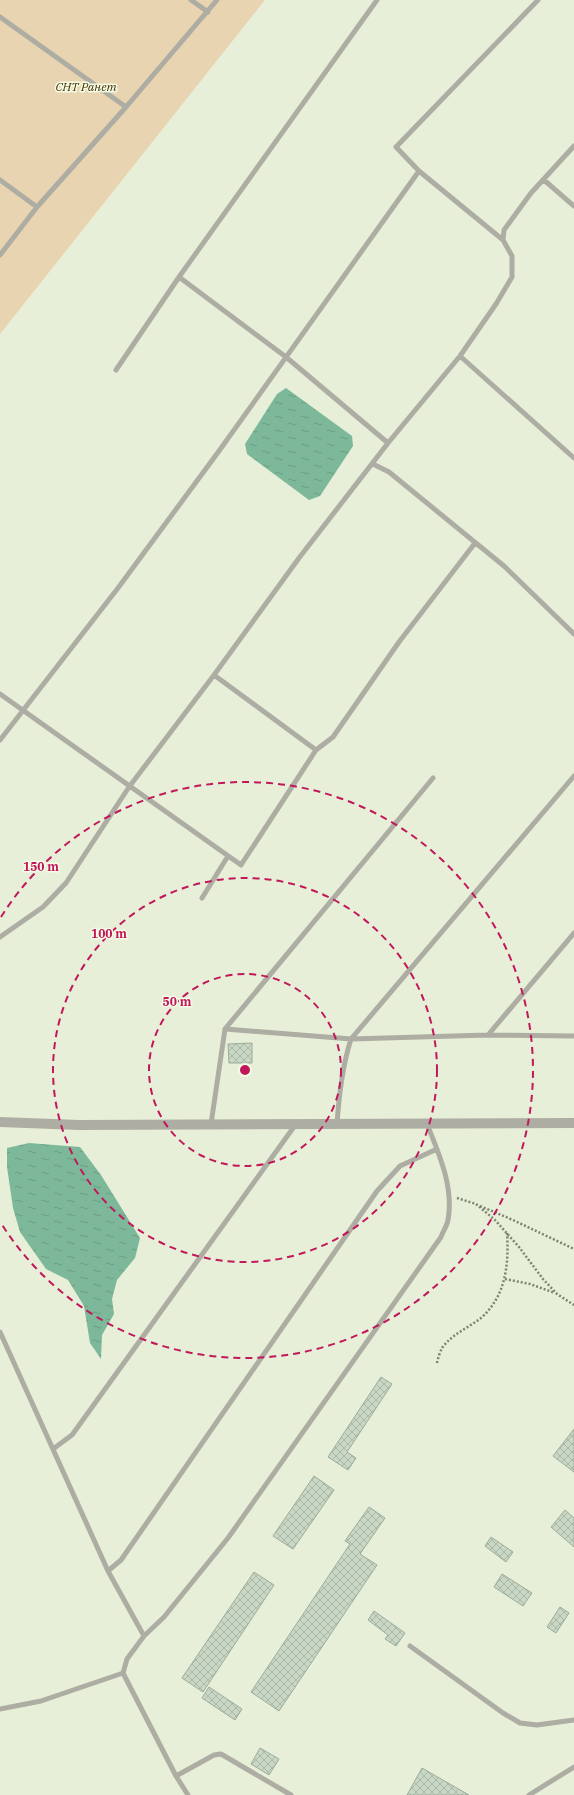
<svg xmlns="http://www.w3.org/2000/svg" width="574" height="1795" viewBox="0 0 574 1795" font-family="'IBM Plex Serif',serif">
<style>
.green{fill:#e9d4b1}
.water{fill:url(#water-ripples)}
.building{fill:url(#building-cross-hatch);stroke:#9cac9a}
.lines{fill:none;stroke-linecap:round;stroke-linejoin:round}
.path{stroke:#7d8373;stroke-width:2.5;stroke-dasharray:2 2;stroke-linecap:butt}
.lane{stroke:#aeada3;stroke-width:5}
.street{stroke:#aeada3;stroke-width:10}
.ring{fill:none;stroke:#c2185b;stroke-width:2;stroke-dasharray:7 5}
.labels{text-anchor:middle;stroke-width:3;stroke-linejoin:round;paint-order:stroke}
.park-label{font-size:12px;font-style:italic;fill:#432f02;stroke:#f5fce5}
.centre{fill:#c2185b;stroke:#f5fce5;stroke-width:2}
.ring-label{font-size:12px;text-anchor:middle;font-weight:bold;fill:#c2185b;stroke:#f5fce5;stroke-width:3;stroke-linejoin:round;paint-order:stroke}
</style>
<defs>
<pattern id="water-ripples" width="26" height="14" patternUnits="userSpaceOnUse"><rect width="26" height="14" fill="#7cb899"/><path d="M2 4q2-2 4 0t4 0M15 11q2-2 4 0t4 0" fill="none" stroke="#6a9d82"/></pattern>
<pattern id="building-cross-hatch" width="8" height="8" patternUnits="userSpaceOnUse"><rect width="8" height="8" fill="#c8d8c5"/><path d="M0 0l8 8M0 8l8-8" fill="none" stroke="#abb8a8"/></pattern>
</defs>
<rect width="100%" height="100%" fill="#e7efd8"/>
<path class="green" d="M0,0H265L0,334Z"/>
<path class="water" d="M286,388L352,436L353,446L320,496L309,500L247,454L245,444L277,394Z
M29,1143L80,1147L101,1175L140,1238L135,1258L117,1280L112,1299L114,1314L102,1335L101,1359L90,1343L84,1306L68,1280L46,1269L20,1232L13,1208L7,1167V1148Z"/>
<path class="building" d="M252,1043V1063H229L228,1044Z
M381,1377L392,1384L347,1452L356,1458L348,1470L328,1457Z
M574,1429V1472L553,1456Z
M314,1476L334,1490L293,1549L273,1536Z
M369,1507L385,1518L360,1554L377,1565L279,1711L251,1692L350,1544L345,1541Z
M565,1510L574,1518V1547L551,1527Z
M491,1537L513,1552L506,1562L485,1546Z
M254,1572L274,1585L203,1692L182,1678Z
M502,1574L532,1593L523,1606L494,1587Z
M560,1607L569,1613L556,1633L547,1627Z
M374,1611L405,1633L396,1646L385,1639L388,1635L368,1620Z
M209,1687L242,1709L235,1720L202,1698Z
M260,1748L279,1759L269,1775L251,1764Z
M422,1768L469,1795H407Z"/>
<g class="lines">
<path class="path" d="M457,1198L476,1204L495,1220L519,1247L543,1279L557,1294L574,1305
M480,1206L513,1220L574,1249
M505,1279L530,1284L555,1293
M437,1363C438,1358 440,1352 442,1348C452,1334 468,1328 481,1318C506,1296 509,1264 507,1233"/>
<path class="lane" d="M191,0L208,12
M0,17L126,107
M0,180L37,207
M544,180L574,206
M503,240L419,171L396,147L538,0
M0,255L37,207L126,107L217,0
M179,277L286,357L388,443
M460,356L574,458
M116,370L179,277L377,0
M373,464L389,472L504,566L574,634
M214,675L316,750
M0,694L241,865L316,750L333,737L399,642L475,543
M0,740L118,588L219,451L419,171
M202,898L228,856
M0,937L43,907L66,883L129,787L214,675L299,558L388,443L460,356L496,304L512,277V256L503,240L504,230L531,193L574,146
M225,1029L351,1039L488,1035L574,1036
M488,1035L574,933
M211,1124L225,1029L433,778
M337,1124C339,1094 342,1067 351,1039L574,776
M0,1332L108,1571L144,1636
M53,1449L72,1435L296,1124
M108,1571L121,1560L377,1191L400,1166L437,1149
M410,1646L503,1713L520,1723L537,1725L574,1720
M0,1709L41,1701L123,1673
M176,1776L214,1755L221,1754L291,1795
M188,1795L176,1776L123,1673L127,1659L144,1636L164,1617L228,1538L441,1237C443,1231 447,1226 448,1220C454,1187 439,1154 427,1124
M529,1795L574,1767"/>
<path class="street" d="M0,1122L79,1125L574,1123"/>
</g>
<g class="ring">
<circle cx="245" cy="1070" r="96"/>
<circle cx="245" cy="1070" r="192"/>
<path d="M1 917A288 288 0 1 1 1 1223"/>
</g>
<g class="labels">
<g class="park-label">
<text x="86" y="91">СНТ Ранет</text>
</g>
</g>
<circle cx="245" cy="1070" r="6" class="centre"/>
<g class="ring-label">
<text x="41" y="871">150 m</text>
<text x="109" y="938">100 m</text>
<text x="177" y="1006">50 m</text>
</g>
</svg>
